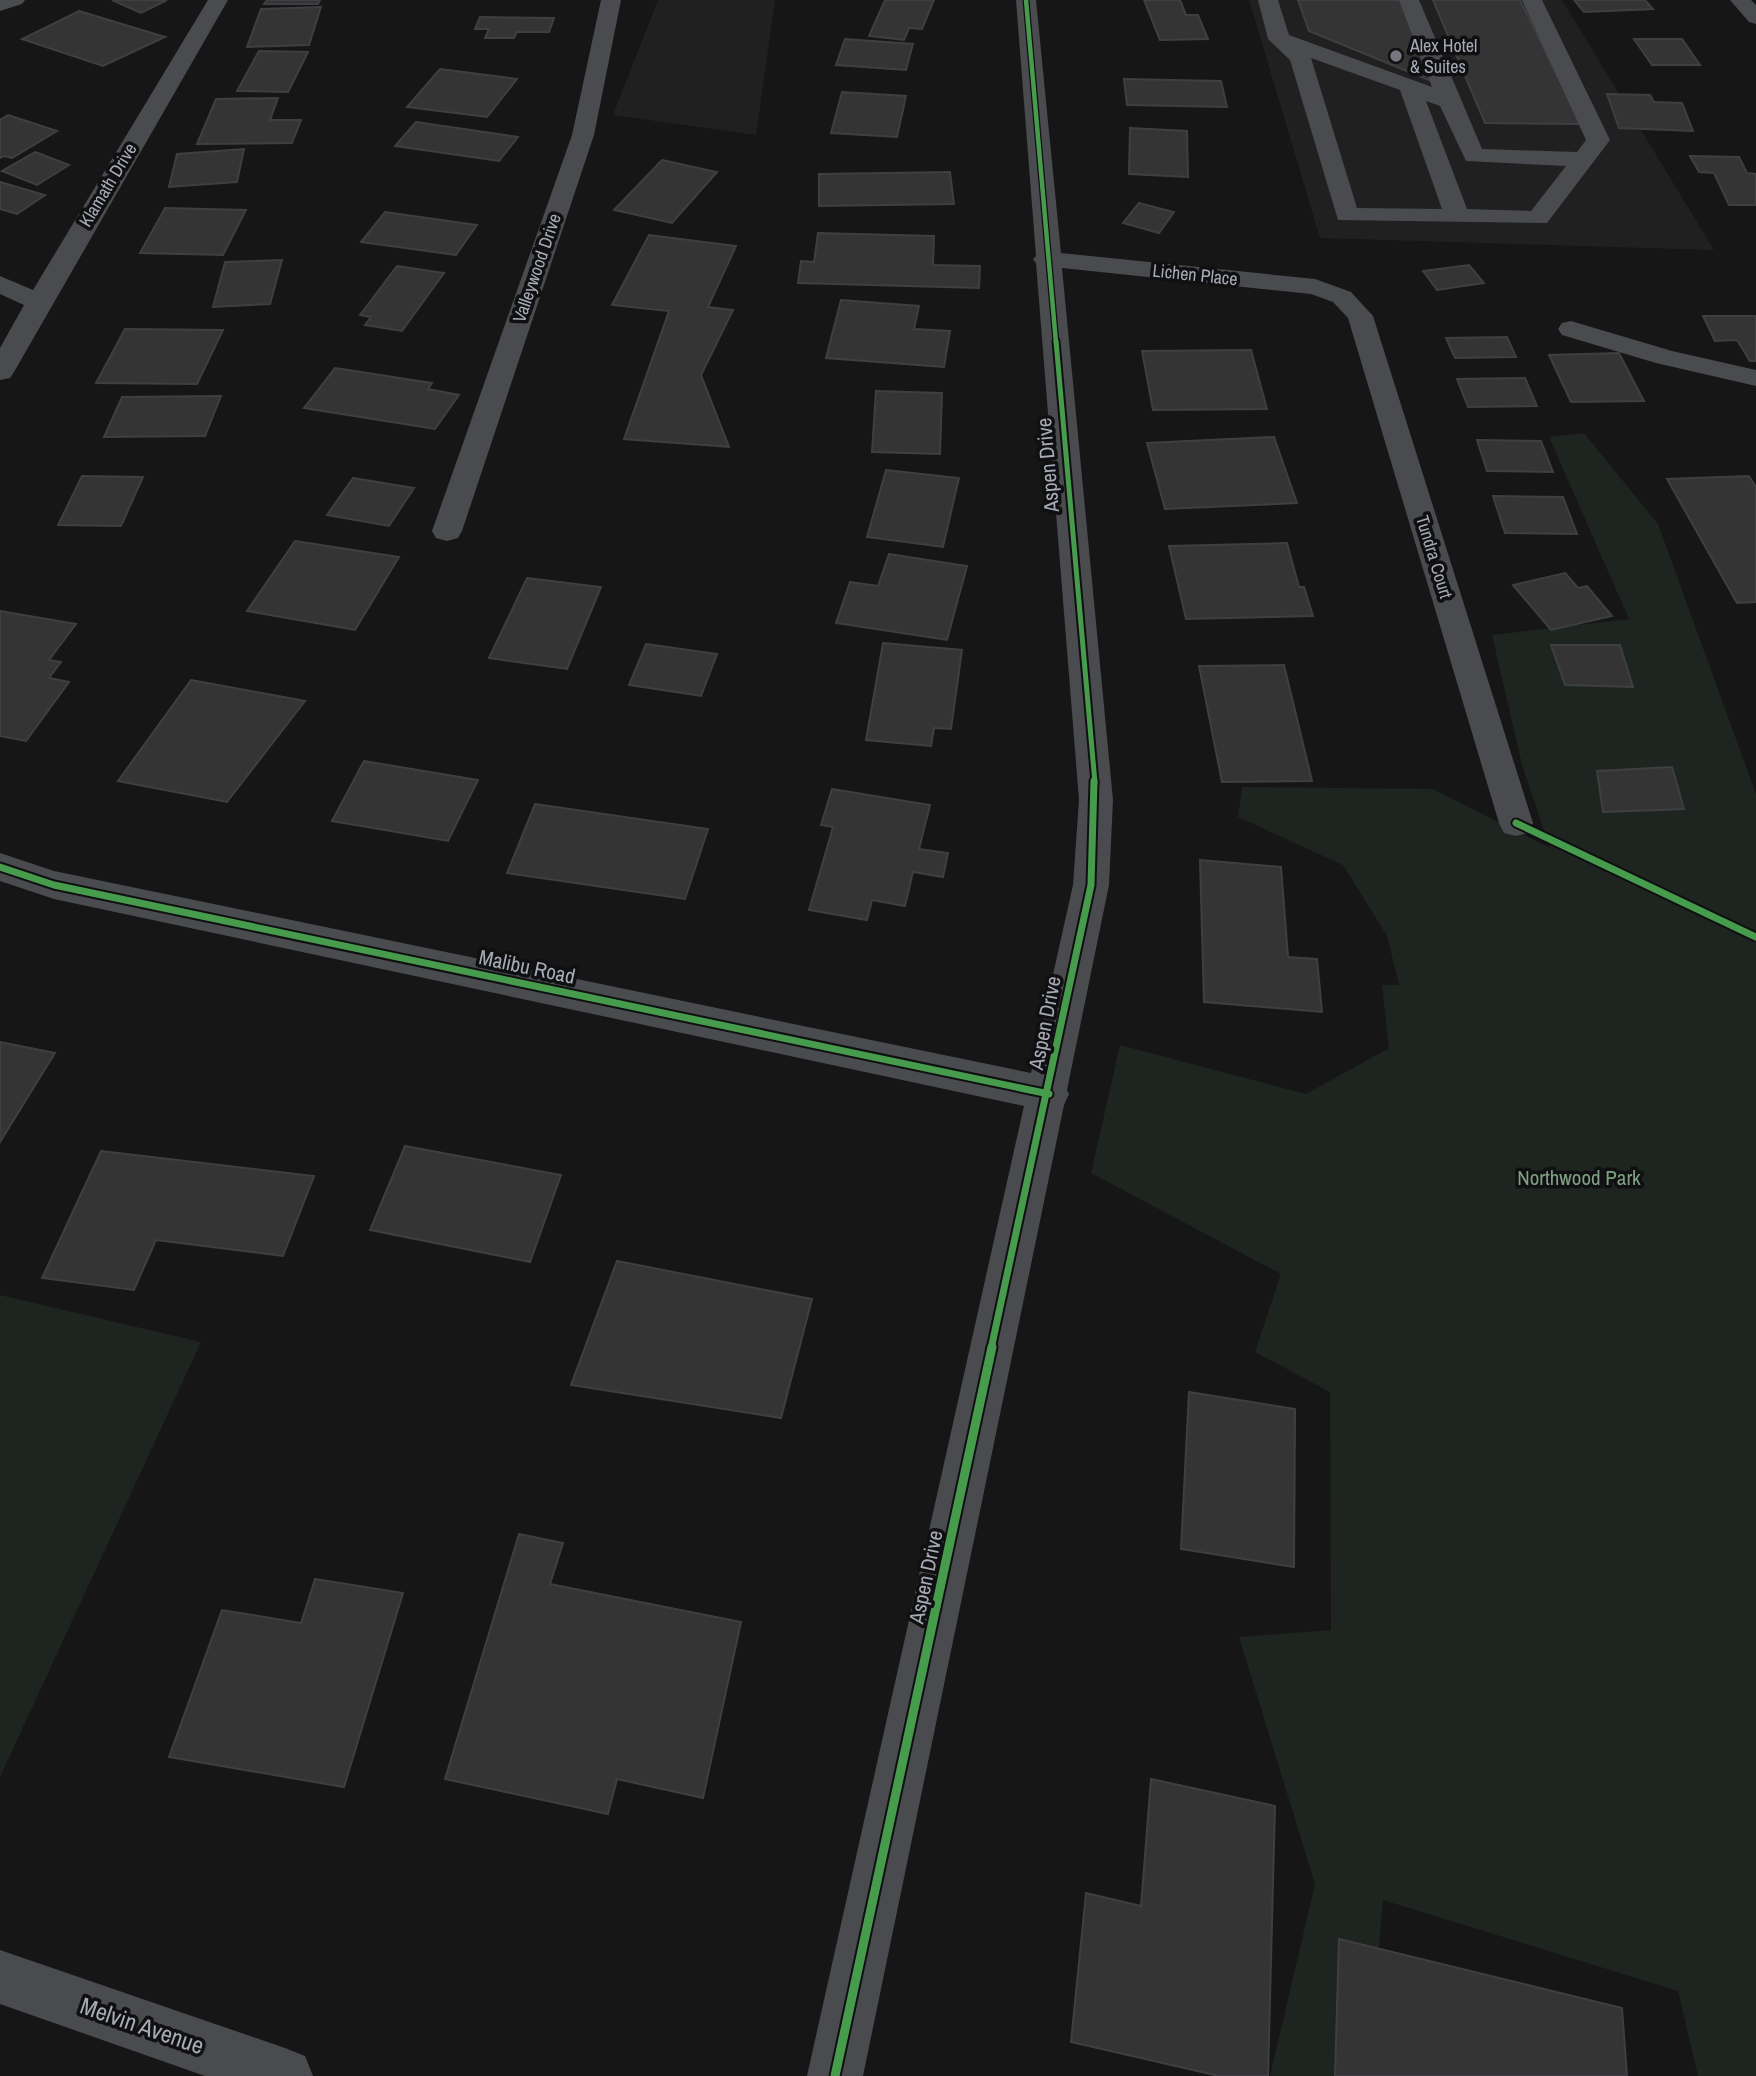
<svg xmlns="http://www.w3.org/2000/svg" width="1756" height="2076" viewBox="0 0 1756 2076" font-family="'Archivo Narrow',sans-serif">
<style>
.built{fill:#202021}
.green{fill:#1e241f}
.building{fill:#343435;stroke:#3e3f42;stroke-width:2}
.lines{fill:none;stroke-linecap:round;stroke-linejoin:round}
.minor{fill:#4a4b4e;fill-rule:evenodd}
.cycleway-far3-casing{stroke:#101012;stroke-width:7}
.cycleway-far2-casing{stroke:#101012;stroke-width:9}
.cycleway-far1-casing{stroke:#101012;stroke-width:11}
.cycleway-casing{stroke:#101012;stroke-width:13}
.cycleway-far3{stroke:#469c4c;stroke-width:4.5}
.cycleway-far2{stroke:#469c4c;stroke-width:5}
.cycleway-far1{stroke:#469c4c;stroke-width:7}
.cycleway{stroke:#469c4c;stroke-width:9}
.poi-dot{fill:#74777e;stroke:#101012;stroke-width:2.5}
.labels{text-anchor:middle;stroke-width:7;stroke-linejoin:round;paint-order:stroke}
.far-poi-label{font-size:18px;fill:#a7abb6;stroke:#101012;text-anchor:start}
.far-street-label{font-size:18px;fill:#a7abb6;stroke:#101012}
.street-label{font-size:21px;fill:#a7abb6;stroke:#101012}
.park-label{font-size:21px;fill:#7fa083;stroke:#101012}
.near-street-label{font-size:24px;fill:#a7abb6;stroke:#101012}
</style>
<rect width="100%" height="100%" fill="#161616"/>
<path class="built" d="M658,0H775L756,135L613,115Z
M1249,0H1562L1714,250L1320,238Z"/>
<path class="green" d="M1584,433L1658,524L1756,794V2076H1698L1678,1991L1383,1900L1368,2076H1270L1315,1884L1239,1637L1331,1630L1330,1392L1255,1352L1281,1274L1091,1173L1120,1045L1306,1094L1389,1048L1382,985H1399L1387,936L1343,865L1238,817L1242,787L1433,789L1550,848L1522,765L1492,635L1629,619L1549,437Z
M0,1295L201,1342L0,1777Z"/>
<path class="building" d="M112,0H167L141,13Z
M267,0H320L318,4H264Z
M885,0H934L922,29L909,28L904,40L869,36Z
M1144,0H1180L1186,15H1198L1208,39L1160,40Z
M1298,0H1400L1431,81L1309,31Z
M1433,0H1520L1581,124L1485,123Z
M1574,0H1645L1653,9L1584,12Z
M321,7L309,45L247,47L261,9Z
M79,11L165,37L103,66L22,39Z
M480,17L554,18L549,32H517L514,38H485L489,29H475Z
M845,39L913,44L906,70L836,65Z
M1634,39H1682L1700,65H1652Z
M259,51L308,52L288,92L237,91Z
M440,69L517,79L487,117L407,107Z
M1124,79L1221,81L1227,107L1127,105Z
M842,92L906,96L897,137L831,133Z
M1607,94L1650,95L1654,102L1682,103L1693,131L1619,128Z
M278,98L270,120H301L292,143L197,144L216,99Z
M8,115L57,131L12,158L4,156L0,158V120Z
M416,122L518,137L499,161L395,146Z
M1130,128L1187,131L1188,177L1129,174Z
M244,149L237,182L169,187L177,154Z
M35,152L69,165L37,185L2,171Z
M1690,156L1739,157L1747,173L1756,174V205H1729L1714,173L1699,172Z
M662,160L717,172L672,223L614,210Z
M950,172L954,204L819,206V174Z
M0,182L45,195L17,214L0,209Z
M1139,203L1174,212L1159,233L1123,223Z
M165,208L246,210L223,255L140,253Z
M385,212L477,225L456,255L361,242Z
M818,233L934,236L933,265L980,266L979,288L798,283L801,261L814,262Z
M649,235L736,246L708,307L733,310L701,375L729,447L624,439L669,311L612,305Z
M282,260L270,304L213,307L225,262Z
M1469,265L1484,283L1437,290L1423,271Z
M397,266L444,273L402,331L365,325L371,317L360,315Z
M841,300L919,306L914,329L950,331L944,367L826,358Z
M1703,316H1756V361H1750L1737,340L1715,341Z
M125,329L223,330L197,384L96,383Z
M1507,337L1516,357L1455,358L1446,338Z
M1251,350L1267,409L1153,410L1142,351Z
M1619,353L1644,401L1571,402L1549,355Z
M335,368L432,383L428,389L459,395L435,429L304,408Z
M1525,378L1537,406L1468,407L1457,379Z
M876,391L942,393L940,454L872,452Z
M221,396L205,436L104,437L122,397Z
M1274,437L1297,503L1165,509L1147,443Z
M1477,440L1541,441L1553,472L1487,471Z
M886,470L959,478L943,547L867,537Z
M82,476L143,477L121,526L58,525Z
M1749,476L1756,487V602L1737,603L1667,479Z
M353,478L414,488L389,526L327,515Z
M1493,496L1563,497L1577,534L1505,533Z
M295,541L399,557L355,630L247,611Z
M1287,543L1299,587H1304L1313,616L1186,619L1169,546Z
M889,554L967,566L947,640L836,623L850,582L878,586Z
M1565,573L1578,588L1587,586L1612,616L1551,630L1513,585Z
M527,578L601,587L567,669L489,658Z
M0,611L76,624L49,660L61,662L49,678L69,682L26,741L0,736Z
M883,643L962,650L951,729L934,728L931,746L866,740Z
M646,644L717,654L701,696L629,685Z
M1551,645H1620L1633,687L1565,685Z
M1284,665L1312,781L1222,782L1199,666Z
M191,680L305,701L227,802L118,781Z
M364,761L478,780L448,841L332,821Z
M1672,767L1684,809L1603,812L1597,771Z
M832,789L930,805L919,849L948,853L943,877L913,872L905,906L872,900L867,920L809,910L833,827L821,825Z
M535,804L708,829L685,899L507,873Z
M1200,860L1281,867L1288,957L1317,959L1322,1012L1204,1002Z
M0,1042L55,1053L0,1142Z
M405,1146L561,1175L530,1262L370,1230Z
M101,1151L314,1176L283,1256L156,1240L134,1290L42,1278Z
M617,1261L812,1299L781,1418L571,1385Z
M1189,1392L1295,1409L1294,1567L1181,1549Z
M519,1534L563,1543L550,1584L741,1622L703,1798L617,1779L608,1814L445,1779Z
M315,1579L403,1593L344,1787L169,1757L222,1610L301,1623Z
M1151,1779L1275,1806L1268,2076H1219L1071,2042L1086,1893L1141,1906Z
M1339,1939L1622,2008L1627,2076H1335Z"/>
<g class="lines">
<path class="minor" d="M0,0H25L22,4L0,11Z
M208,0H228L14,372L10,378L0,380V348L24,305L0,294V276L33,290Z
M601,0H621L594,135L462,531L458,538L447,541L436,538L432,531L572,135Z
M1016,0H1036L1061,253L1315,279L1351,292L1373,316L1533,823L1528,833L1516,836L1504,833L1499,823L1348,318L1333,302L1311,294L1062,268L1113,800L1109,885L1067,1090L1069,1094L1064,1105L863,2076H807L1024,1106L54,899L0,881V853L54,871L1031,1073L1073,885L1079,800L1036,263L1033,259L1036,256Z
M1258,0H1278L1289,35L1432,87L1399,0H1419L1482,149L1577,152L1586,140L1522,0H1542L1610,140L1547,223L1338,220L1290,60L1268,39ZM1311,58L1400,90L1442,209L1357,208ZM1426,101L1440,106L1466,161L1566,166L1531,211L1467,209Z
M1730,0H1751L1756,5V24L1749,22Z
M1571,321L1672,351L1756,370V386L1656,363L1562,335L1558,329L1562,323Z
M0,1950L285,2048L305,2056L313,2076H205L0,2004Z"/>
<defs>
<path id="cycleway-far3" d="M1026,0L1056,343"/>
<path id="cycleway-far2" d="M1056,341L1095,783"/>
<path id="cycleway-far1" d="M1516,823L1756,937
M0,867L54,885L1049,1094
M991,1349L1091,885L1094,781"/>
<path id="cycleway" d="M835,2076L992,1347"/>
</defs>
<use href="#cycleway-far3" class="cycleway-far3-casing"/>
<use href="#cycleway-far2" class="cycleway-far2-casing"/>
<use href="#cycleway-far1" class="cycleway-far1-casing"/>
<use href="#cycleway" class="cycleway-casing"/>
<use href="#cycleway-far3" class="cycleway-far3"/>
<use href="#cycleway-far2" class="cycleway-far2"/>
<use href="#cycleway-far1" class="cycleway-far1"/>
<use href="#cycleway" class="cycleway"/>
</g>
<circle class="poi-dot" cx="1396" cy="56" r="7"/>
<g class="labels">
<g class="far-poi-label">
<text x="1410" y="52">Alex Hotel<tspan x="1410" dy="21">&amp; Suites</tspan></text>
</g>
<g class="far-street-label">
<text transform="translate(108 185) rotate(-59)" y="6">Klamath Drive</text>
<text transform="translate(537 268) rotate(-71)" y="6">Valleywood Drive</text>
<text transform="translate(1195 275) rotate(6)" y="6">Lichen Place</text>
<text transform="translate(1434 557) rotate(73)" y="6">Tundra Court</text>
</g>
<g class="street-label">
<text transform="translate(1048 465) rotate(-95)" y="7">Aspen Drive</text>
<text transform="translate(527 967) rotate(12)" y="7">Malibu Road</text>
<text transform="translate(1045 1023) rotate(-79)" y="7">Aspen Drive</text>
<text transform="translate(926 1577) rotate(-78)" y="7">Aspen Drive</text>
</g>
<g class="park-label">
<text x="1579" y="1185">Northwood Park</text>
</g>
<g class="near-street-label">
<text transform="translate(142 2026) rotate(19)" y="8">Melvin Avenue</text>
</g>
</g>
</svg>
